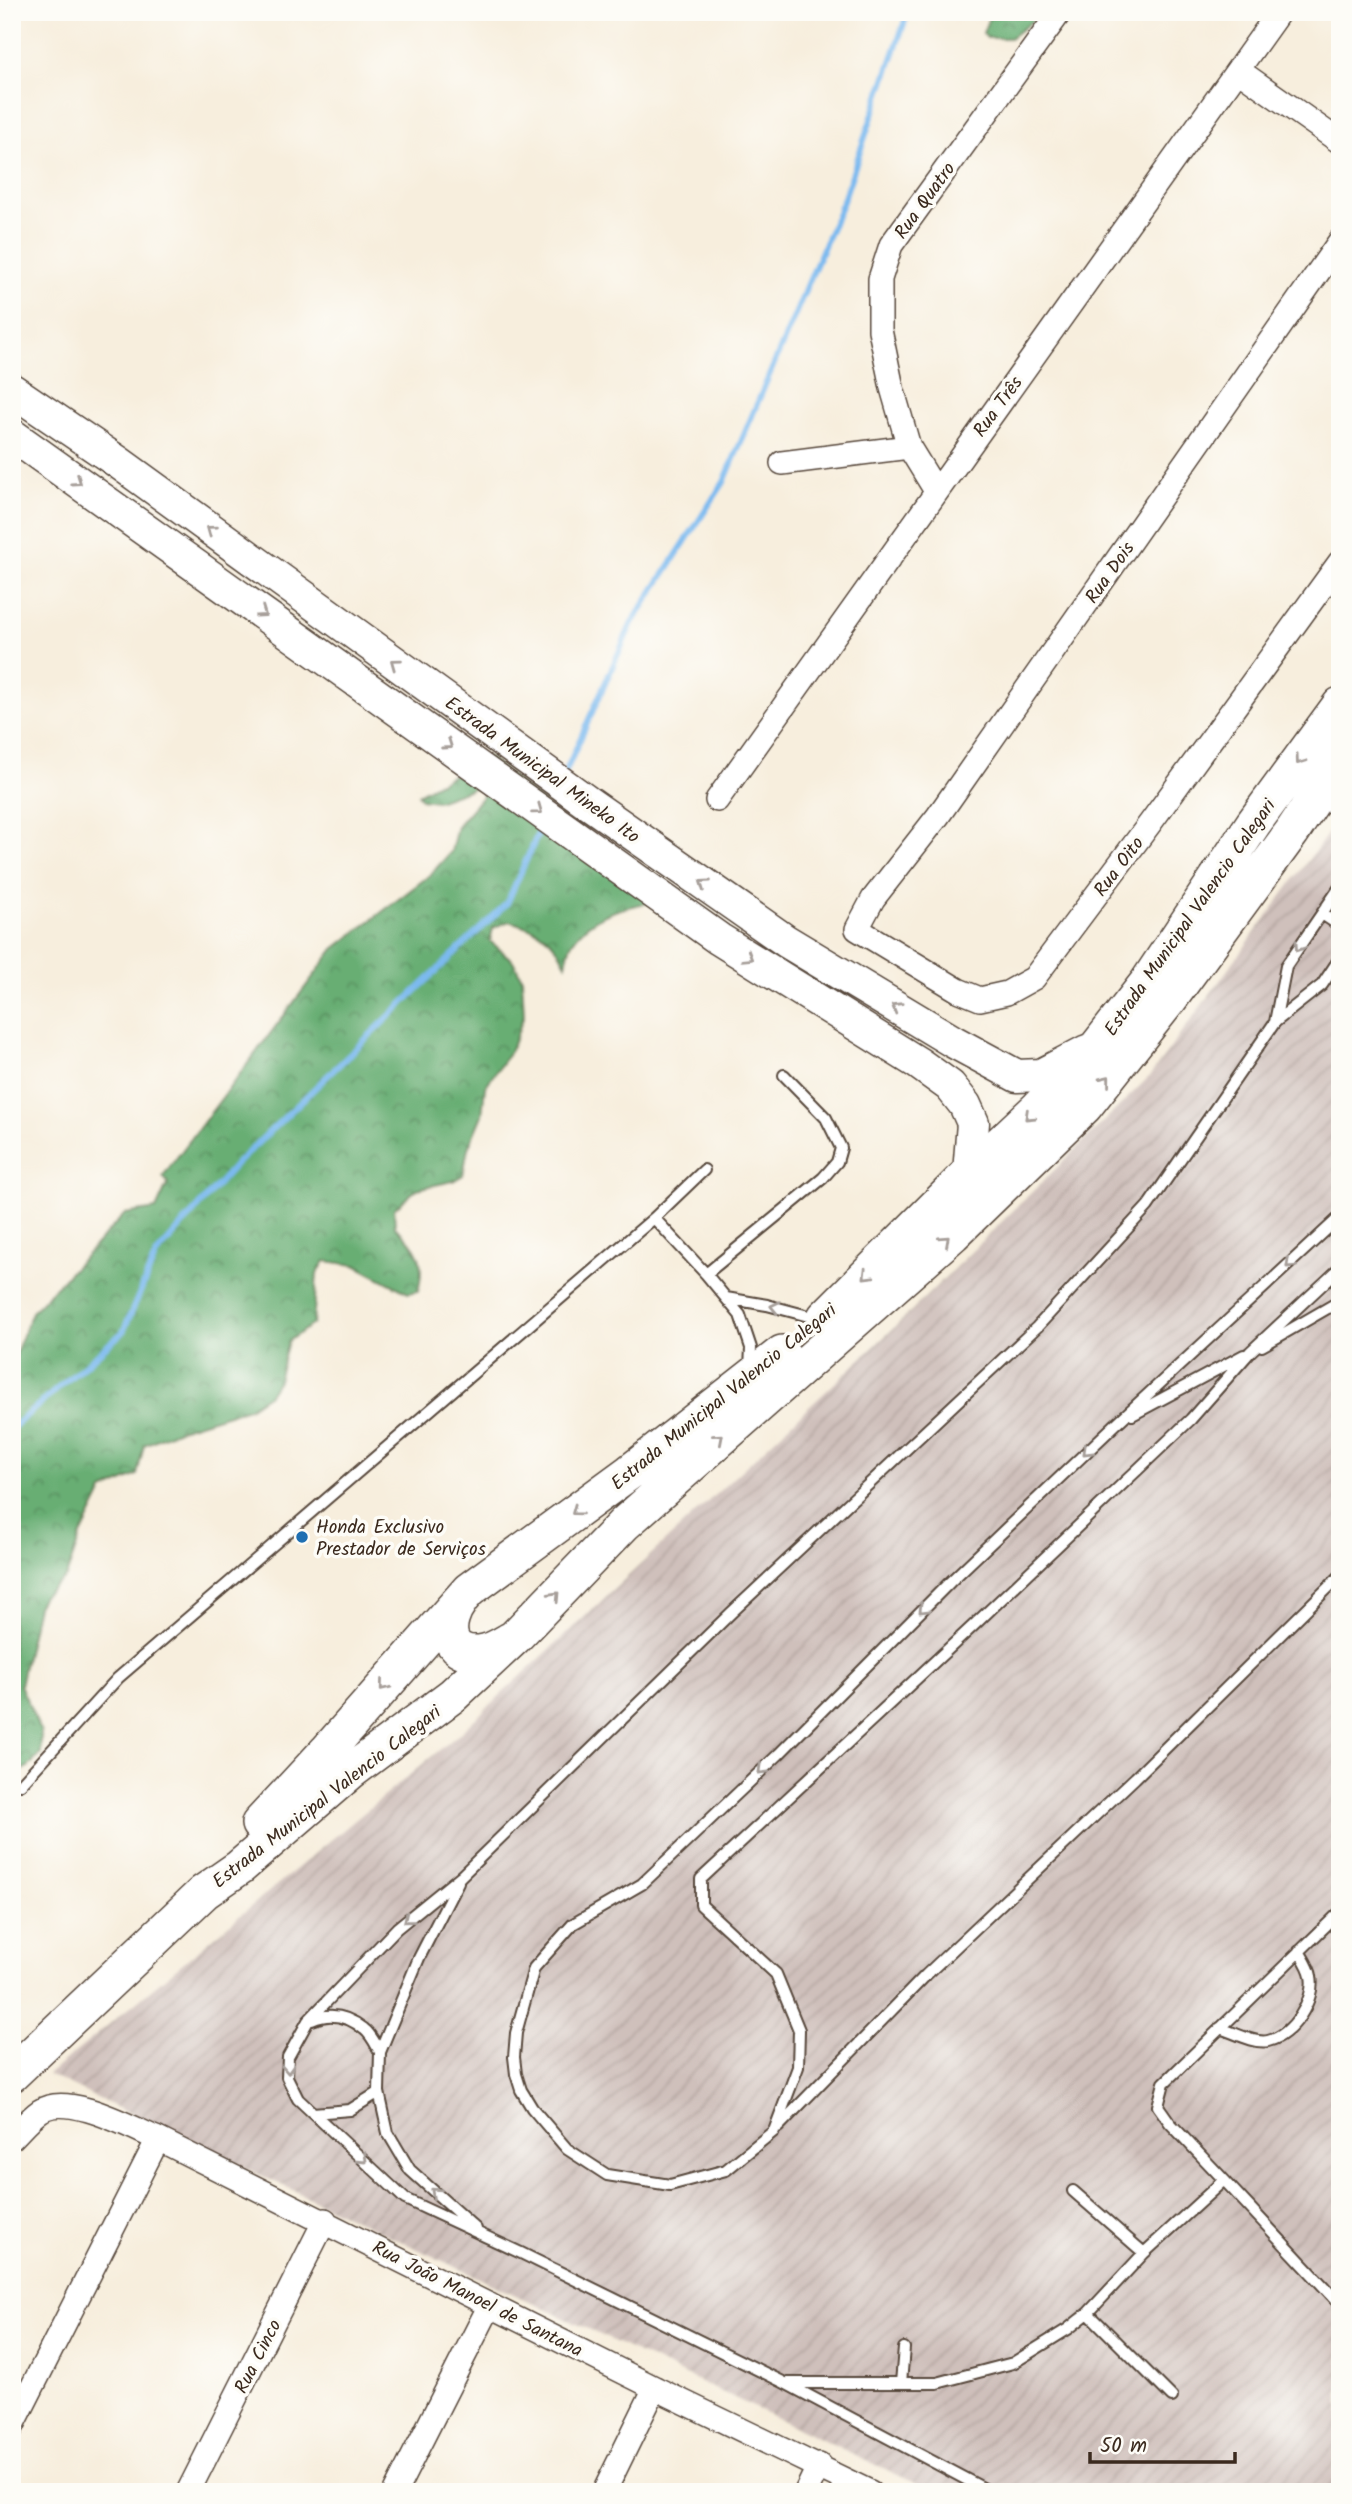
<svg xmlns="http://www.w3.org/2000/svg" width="1352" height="2504" viewBox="0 0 1352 2504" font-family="Kalam,sans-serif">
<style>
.industrial{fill:url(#industrial-furrows)}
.forest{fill:url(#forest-crowns);stroke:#526c48;stroke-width:2}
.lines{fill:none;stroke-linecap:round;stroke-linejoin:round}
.stream{stroke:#7bbaef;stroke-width:6}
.lane-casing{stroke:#57473b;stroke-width:14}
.street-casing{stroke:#57473b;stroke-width:26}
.secondary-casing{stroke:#57473b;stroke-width:35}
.primary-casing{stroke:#57473b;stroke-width:38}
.lane{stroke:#fff;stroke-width:10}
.street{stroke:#fff;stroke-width:23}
.secondary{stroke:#fff;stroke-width:32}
.primary{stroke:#fff;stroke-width:35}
.oneway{stroke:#a79f9a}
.poi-dot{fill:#1f6fb2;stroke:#fdfcf7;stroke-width:2.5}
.labels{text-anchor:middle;stroke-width:7;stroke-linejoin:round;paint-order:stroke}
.street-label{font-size:19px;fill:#3b2a1e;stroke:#fdfcf7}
.poi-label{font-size:19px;fill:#3b2a1e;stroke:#fdfcf7;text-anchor:start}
</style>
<defs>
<pattern id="industrial-furrows" width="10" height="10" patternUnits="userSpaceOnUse" patternTransform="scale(1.75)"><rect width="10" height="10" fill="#cfc0bb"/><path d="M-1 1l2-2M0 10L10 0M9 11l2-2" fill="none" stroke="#b3a5a0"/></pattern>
<pattern id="forest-crowns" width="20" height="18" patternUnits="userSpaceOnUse" patternTransform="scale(1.75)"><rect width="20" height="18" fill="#68ae73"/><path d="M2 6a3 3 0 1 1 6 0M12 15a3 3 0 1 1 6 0" fill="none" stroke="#578e5e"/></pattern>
</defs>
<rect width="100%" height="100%" fill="#fdfcf7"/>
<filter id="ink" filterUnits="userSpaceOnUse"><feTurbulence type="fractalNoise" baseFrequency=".0143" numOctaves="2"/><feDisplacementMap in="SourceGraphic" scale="14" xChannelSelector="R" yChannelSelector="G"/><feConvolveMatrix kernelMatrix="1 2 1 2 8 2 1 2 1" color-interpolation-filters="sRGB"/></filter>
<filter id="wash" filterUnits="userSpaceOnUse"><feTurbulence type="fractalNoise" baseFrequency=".00686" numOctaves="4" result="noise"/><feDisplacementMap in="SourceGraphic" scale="28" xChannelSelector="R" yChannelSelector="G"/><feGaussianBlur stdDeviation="1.57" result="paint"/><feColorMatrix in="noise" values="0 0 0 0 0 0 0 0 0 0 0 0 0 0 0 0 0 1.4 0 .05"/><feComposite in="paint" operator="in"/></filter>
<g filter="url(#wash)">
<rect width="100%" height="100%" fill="#f7eedd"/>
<path class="industrial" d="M1340,817V2492H934L48,2075L460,1733L896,1326L1149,1077Z"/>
<path class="forest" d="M991,12H1044L1010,38H987L983,33Z
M487,756L664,900C631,905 591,912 572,943C568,949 568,958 566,964C551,933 540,931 509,921L493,928L490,941L513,961L522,978L524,1015L511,1050L485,1087L482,1115L468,1148L463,1175L453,1181L417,1189L394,1209L395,1227C418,1246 426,1261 418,1291L408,1293L355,1265L325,1261L317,1274L313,1324L288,1341L278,1380L269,1394L248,1408L183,1428L144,1445L137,1475L103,1491L80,1537L66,1577L43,1596L37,1606L20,1685L41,1732V1754L28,1767L12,1775V1370L17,1350L32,1312L125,1214L156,1209L168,1183L163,1176L334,949L430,875L451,852L457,826L487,791L479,786L437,801L421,799L418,794Z"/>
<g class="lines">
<path class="stream" d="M565,773L632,623L724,482L843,201L908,12
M12,1428L123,1332L156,1255L236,1164L507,903L542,825"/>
</g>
</g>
<g filter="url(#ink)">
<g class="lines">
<defs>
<path id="lane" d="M1322,914L1340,926
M1275,1022L1286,966L1340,887
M1340,1217L1117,1423L950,1582L779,1754L642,1884L573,1924L534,1968L516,2033L514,2057L516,2074L521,2090L532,2108L567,2149L607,2175L670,2185L726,2170L774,2131L798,2067L799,2030L776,1974L701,1905V1879L973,1626L1191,1419L1250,1352L1340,1268
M654,1218L706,1274L740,1315L751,1348L750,1367
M706,1274L823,1178L837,1162L841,1148L826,1118L784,1075
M726,1298L767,1305L820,1319
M1262,1346L1340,1301
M1132,1415L1244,1355
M21,1784L118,1678L654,1218L704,1170
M458,1882L419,1958L380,2052L379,2092L388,2133L410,2170L476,2229
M312,2020C330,2012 348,2016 364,2029C371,2034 376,2045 380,2052
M1220,2028C1233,2032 1254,2044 1268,2041C1292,2036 1316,2000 1311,1976C1310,1968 1303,1958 1299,1951
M313,2113L350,2110L379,2092
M778,2127L926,1975L1135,1778L1340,1576
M1224,2180L1170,2123L1158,2106L1164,2083L1340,1912
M1073,2191L1144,2253
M1088,2313L1172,2397
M788,2383H937L1013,2363L1068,2329L1088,2313L1144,2253L1224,2180L1340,2304
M901,2383L904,2348
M990,2492L785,2383L521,2253L405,2199L298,2099L287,2077L288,2057L308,2021L397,1928L461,1876L732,1612L1037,1327L1148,1206L1275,1022L1322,985L1340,958"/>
<path id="street" d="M1238,70L1340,142
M1340,241L938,816L873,899L857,929L958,990L980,999L1007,993L1034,978L1151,822L1340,562
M782,463L909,447
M936,491L909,447L892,388L880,330V279L891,245L1060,12
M717,800L1279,12
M12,2138C21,2129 30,2118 40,2111C67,2092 130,2127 158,2139L655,2388L870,2492
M12,2427L158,2139
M188,2492L325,2220
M395,2492L490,2305
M604,2492L655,2388
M806,2492L819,2465"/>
<path id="secondary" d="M12,390L118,462L590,804L786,941L954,1042L1017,1076L1041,1075L1087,1051
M12,435L719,939L918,1063L950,1086L965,1105L973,1123L969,1173"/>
<path id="primary" d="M825,1317L969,1173L1038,1108L1097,1047L1147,983L1253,824L1340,705
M460,1601C444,1622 444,1655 479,1653C491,1652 500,1646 510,1640
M259,1824L327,1751L469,1590L630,1472L782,1353
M12,2074L204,1892L240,1867L350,1772L453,1695L514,1638L624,1524L953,1234L1085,1106L1169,1000L1292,832L1340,760"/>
</defs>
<use href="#lane" class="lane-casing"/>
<use href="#street" class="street-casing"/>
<use href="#secondary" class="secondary-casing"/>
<use href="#primary" class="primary-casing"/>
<use href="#lane" class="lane"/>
<use href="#street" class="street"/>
<use href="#secondary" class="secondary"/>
<use href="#primary" class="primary"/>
</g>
<defs><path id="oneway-chevron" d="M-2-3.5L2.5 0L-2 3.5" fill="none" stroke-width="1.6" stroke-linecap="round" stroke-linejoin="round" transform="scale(1.75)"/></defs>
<g class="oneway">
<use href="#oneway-chevron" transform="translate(77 481) rotate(35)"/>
<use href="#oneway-chevron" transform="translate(211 530) rotate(-144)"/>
<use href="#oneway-chevron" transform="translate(262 613) rotate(35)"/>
<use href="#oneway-chevron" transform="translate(395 663) rotate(-144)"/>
<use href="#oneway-chevron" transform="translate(448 745) rotate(35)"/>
<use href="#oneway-chevron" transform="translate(1300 760) rotate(126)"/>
<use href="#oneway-chevron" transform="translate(538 810) rotate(36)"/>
<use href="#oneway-chevron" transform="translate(704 884) rotate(-145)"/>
<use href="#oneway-chevron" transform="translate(1299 947) rotate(124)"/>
<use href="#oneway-chevron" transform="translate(748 957) rotate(32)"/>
<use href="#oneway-chevron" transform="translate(896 1007) rotate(-149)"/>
<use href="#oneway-chevron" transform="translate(1106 1080) rotate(-51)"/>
<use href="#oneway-chevron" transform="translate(1029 1116) rotate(137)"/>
<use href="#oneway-chevron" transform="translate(945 1240) rotate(-42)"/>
<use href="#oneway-chevron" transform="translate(1290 1264) rotate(137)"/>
<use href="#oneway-chevron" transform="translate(867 1275) rotate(135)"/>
<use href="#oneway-chevron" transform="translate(775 1307) rotate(-167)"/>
<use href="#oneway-chevron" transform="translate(719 1438) rotate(-41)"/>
<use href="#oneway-chevron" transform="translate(1087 1451) rotate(136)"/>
<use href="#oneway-chevron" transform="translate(576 1511) rotate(144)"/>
<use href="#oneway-chevron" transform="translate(555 1596) rotate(-47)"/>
<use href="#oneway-chevron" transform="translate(923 1609) rotate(135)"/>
<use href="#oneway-chevron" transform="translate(384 1686) rotate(130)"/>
<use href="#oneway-chevron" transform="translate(762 1770) rotate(136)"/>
<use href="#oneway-chevron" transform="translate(408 1919) rotate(141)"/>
<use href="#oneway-chevron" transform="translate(288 2069) rotate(87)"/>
<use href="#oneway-chevron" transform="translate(363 2159) rotate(43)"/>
<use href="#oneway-chevron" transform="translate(435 2192) rotate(-138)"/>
</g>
</g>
<circle class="poi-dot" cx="302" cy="1537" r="7"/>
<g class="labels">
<g class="street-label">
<text transform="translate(924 200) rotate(-54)" y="7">Rua Quatro</text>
<text transform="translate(997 406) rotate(-54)" y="7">Rua Três</text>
<text transform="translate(1109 572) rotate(-55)" y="7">Rua Dois</text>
<text transform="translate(543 769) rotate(36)" y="7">Estrada Municipal Mineko Ito</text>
<text transform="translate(1118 866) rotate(-53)" y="7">Rua Oito</text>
<text transform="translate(1189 917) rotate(-55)" y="7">Estrada Municipal Valencio Calegari</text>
<text transform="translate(723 1396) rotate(-39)" y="7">Estrada Municipal Valencio Calegari</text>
<text transform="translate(326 1796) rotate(-38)" y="7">Estrada Municipal Valencio Calegari</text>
<text transform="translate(478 2298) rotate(27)" y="7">Rua João Manoel de Santana</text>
<text transform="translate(257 2356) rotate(-63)" y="7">Rua Cinco</text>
</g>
<g class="poi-label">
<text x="316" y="1533">Honda Exclusivo<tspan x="316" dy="22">Prestador de Serviços</tspan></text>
</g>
</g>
<rect width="1352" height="2504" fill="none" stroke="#fdfcf7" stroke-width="42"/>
<path d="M1090 2452v10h145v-10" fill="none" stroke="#3b2a1e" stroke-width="3.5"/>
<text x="1100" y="2452" font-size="21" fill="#3b2a1e" stroke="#fdfcf7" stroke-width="5" paint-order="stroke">50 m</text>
</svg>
